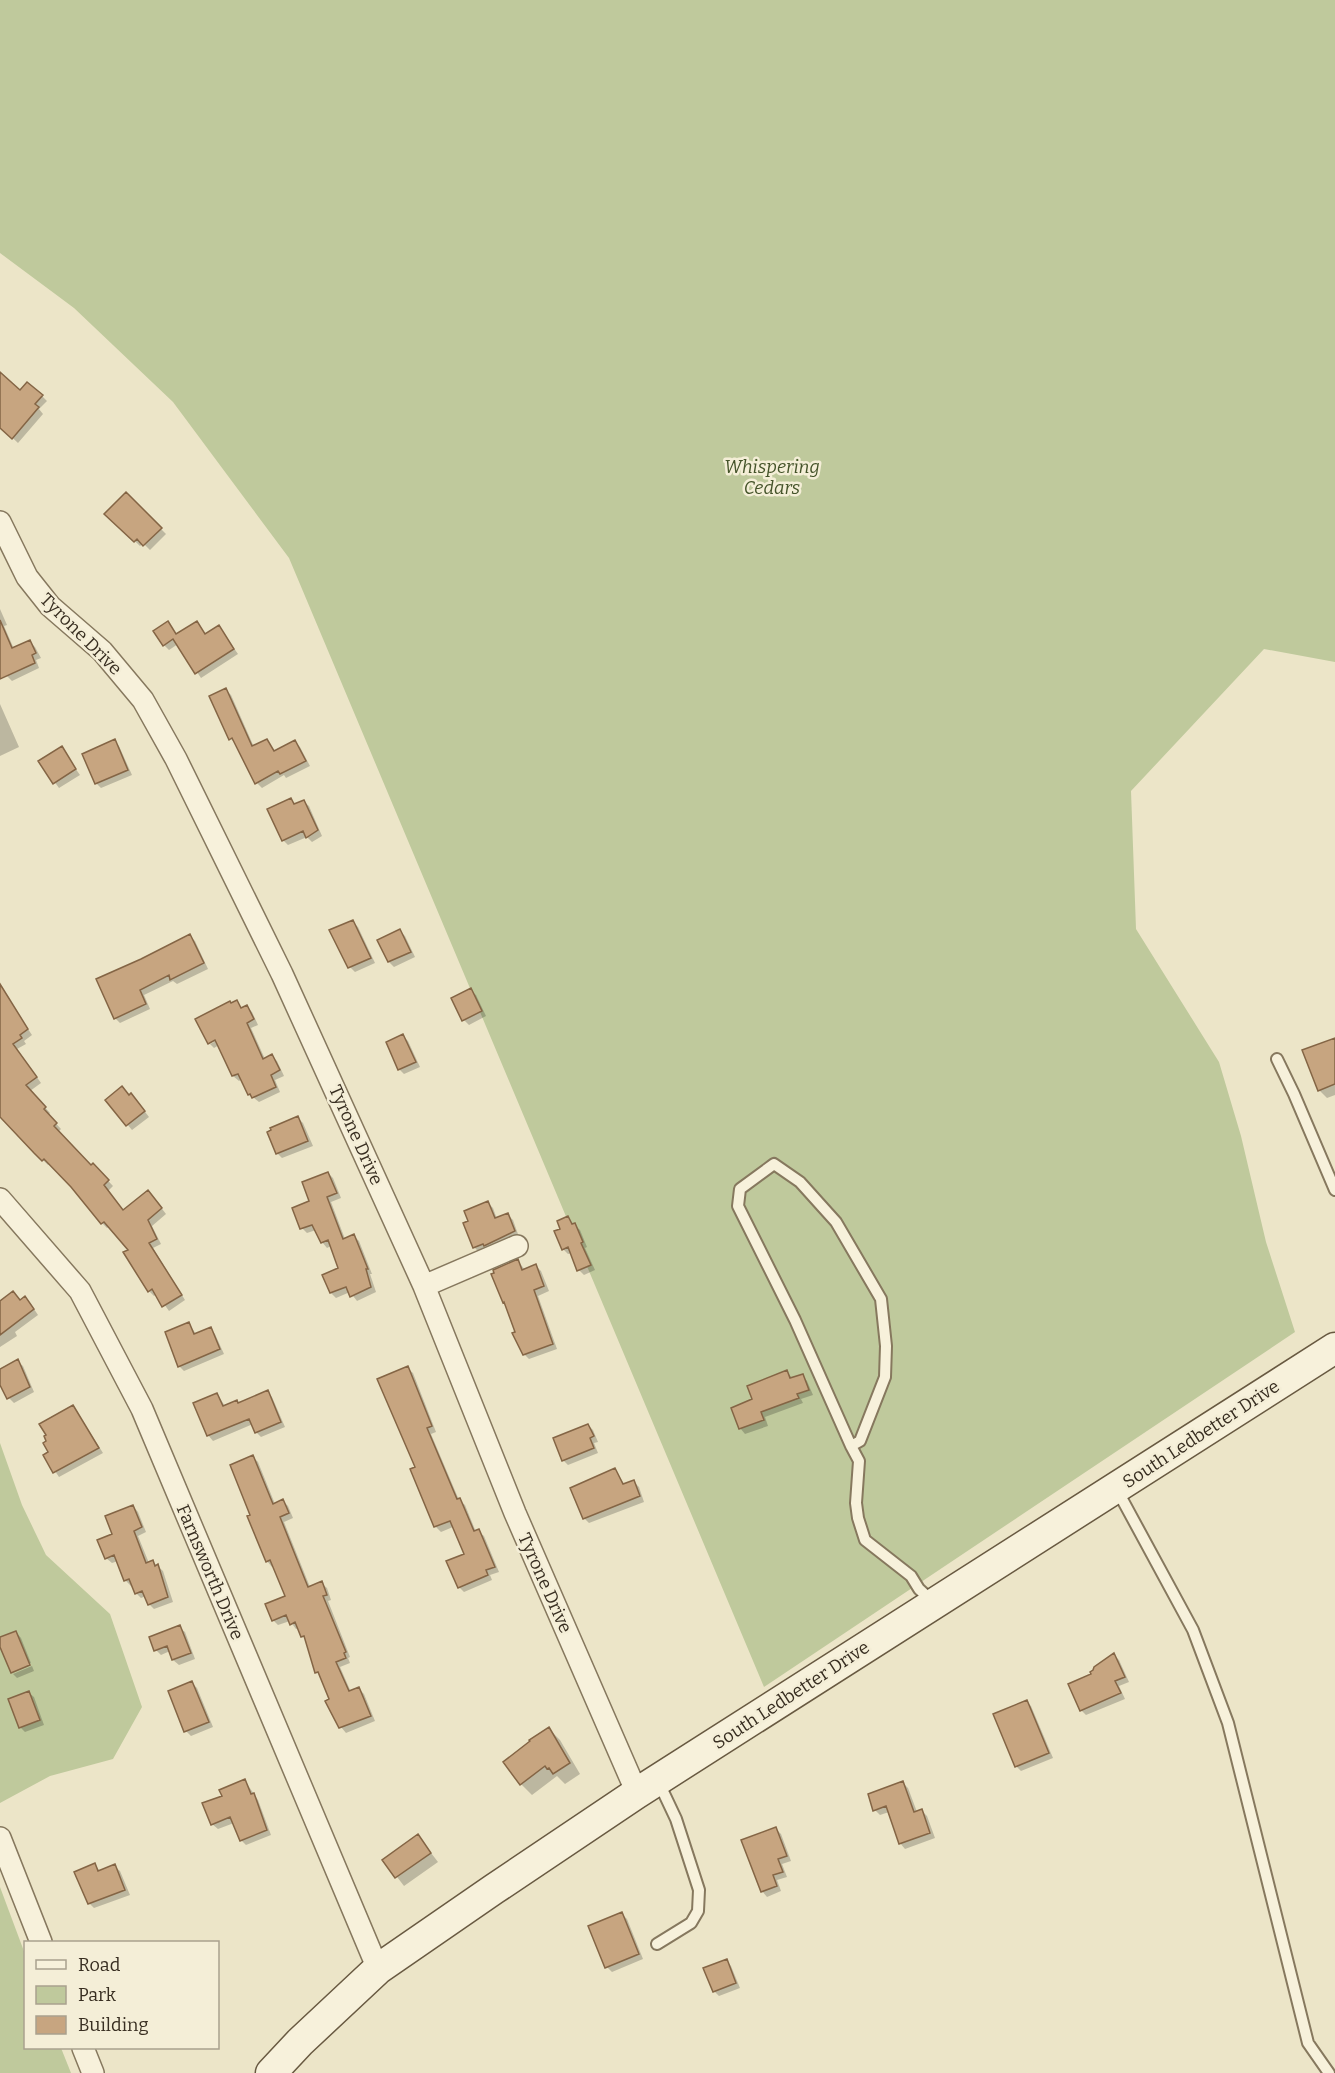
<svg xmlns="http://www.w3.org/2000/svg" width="1335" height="2073" viewBox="0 0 1335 2073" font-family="Bitter,serif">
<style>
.green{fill:#bfc99c}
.shadow{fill:#0003}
.building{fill:#c7a580;stroke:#846545;stroke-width:1.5}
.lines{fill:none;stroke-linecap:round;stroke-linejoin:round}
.lane-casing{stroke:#86785e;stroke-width:14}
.street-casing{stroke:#86785e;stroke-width:24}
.secondary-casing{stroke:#685941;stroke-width:33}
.lane{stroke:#f7f1db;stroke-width:10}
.street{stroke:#f7f1db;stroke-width:21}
.secondary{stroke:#f7f1db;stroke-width:30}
.labels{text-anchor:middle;stroke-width:5;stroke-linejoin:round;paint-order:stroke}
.park-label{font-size:18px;font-style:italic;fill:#445329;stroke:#f4eed7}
.street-label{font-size:18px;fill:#382e21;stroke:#f4eed7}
</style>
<rect width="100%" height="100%" fill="#ece5c8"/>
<path class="green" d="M0,0H1335V662L1264,649L1131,791L1136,929L1219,1062L1241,1136L1266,1242L1295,1332L764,1687L289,558L173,402L74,308L0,253Z
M0,1443L22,1505L46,1555L110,1614L142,1707L113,1759L50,1776L0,1803Z
M0,1887L25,1954L26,2048H61L71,2073H0Z"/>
<path class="shadow" d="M0,387L42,396L47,401L39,409L43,414L18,443L0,426Z
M126,494L166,534L150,550L143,543L140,546L106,514Z
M0,609L7,625L4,626L14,649L30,642L35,647L41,658L36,660L39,668L12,681L7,676L0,661Z
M168,623L177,635L196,623L206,635L219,627L238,654L201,678L178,644L169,650L164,645Z
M226,690L231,695L254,747L267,740L275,752L295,742L300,747L310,766L286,778L284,775L262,788L257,783L236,744L231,739Z
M0,704L19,747L0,756Z
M114,741L119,746L132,775L101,788L96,783Z
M61,748L80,775L59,788L40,762Z
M291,800L296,804L303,801L309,806L322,836L312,842L307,837L288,845L283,840Z
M353,922L358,927L375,963L355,972L350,967Z
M400,931L405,936L415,957L394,967L389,962Z
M190,936L195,941L208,969L177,984L173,981L144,995L150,1009L120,1023L115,1018L98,980Z
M470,990L476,995L486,1016L469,1025L464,1020Z
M6,996L32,1035L24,1041L26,1044L17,1049L41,1083L30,1091L50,1113L48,1115L61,1129L58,1132L91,1167L93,1165L113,1186L108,1191L124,1211L153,1197L166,1214L152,1226L161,1244L153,1248L185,1300L169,1311L157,1294L154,1296L149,1291L130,1251L110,1226L107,1228L102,1223L50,1163L48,1165L41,1158L0,1109V1000Z
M237,1002L243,1009L247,1007L252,1012L258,1025L251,1028L265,1059L272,1056L277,1061L284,1076L275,1080L280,1092L259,1102L249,1094L242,1079L239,1081L233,1076L219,1045L214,1048L210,1044L222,1038L232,1004Z
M403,1036L408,1041L420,1067L404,1074L399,1069Z
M1335,1039V1095L1327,1098L1319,1090Z
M107,1100H136L149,1117L132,1130Z
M298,1118L303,1123L313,1146L282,1158L277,1153L273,1131Z
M328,1173L333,1178L341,1198L331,1202L345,1239L354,1236L359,1241L372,1274H370L376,1292L357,1301L350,1292L336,1298L331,1293L340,1269L331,1246L327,1248L322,1242L316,1230L307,1233L302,1228L311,1202Z
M488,1203L493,1208L497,1219L508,1215L513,1220L519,1237L479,1252L474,1247L470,1222Z
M567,1218L580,1230L587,1247L585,1248L595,1270L584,1275L579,1270L572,1253L568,1254L563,1249L562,1230Z
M518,1261L525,1270L536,1266L541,1271L549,1291L538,1296L557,1349L529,1359L524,1354L507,1305L504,1302Z
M20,1301L30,1303L38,1315L15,1332L17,1336L0,1347V1302Z
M189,1324L196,1334L210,1328L215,1334L224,1354L184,1371L179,1366Z
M17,1361L23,1366L34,1392L14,1403L9,1398L0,1381V1370Z
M407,1368L413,1373L436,1432L431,1434L459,1500L465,1505L476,1532L478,1531L484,1536L499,1572L490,1575L492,1580L464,1592L459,1587L465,1555L453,1527L441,1532L436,1527L412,1470L417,1468Z
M787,1372L793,1379L802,1375L807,1381L813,1395L801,1399L803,1403L765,1417L768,1426L745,1434L740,1428L754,1400Z
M267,1392L272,1397L285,1427L261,1437L256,1432L253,1424L213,1441L208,1435L195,1404L217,1394L225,1406L237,1401L239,1404Z
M72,1407L77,1412L103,1453L59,1477L45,1456L50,1452Z
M588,1425L593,1430L598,1442L594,1443L598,1453L568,1465L563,1460Z
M253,1457L258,1462L275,1504L283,1501L288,1506L293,1518L284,1522L310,1587L321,1583L327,1588L331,1600L328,1601L350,1657L348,1658L350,1663L340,1667L351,1692L359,1689L364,1694L375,1721L346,1733L341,1727L322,1677L317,1672L307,1641L303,1636L299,1628L296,1629L290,1621L278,1625L273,1620L286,1597L274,1566L272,1567L267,1561L252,1516Z
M615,1470L625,1485L634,1482L639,1487L644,1502L589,1523L584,1518Z
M133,1506L138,1512L146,1532L138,1536L149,1563L153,1562L163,1571L173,1602L154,1609L149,1604L146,1596L141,1598L136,1593L133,1585L131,1586L126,1581L118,1561L112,1563L106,1558L114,1535Z
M179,1627L185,1632L195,1659L179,1665L173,1660L170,1651L161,1655L156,1650Z
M16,1632L21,1638L31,1663L12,1671V1673L0,1639Z
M1114,1655L1119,1660L1129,1682L1119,1686L1125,1699L1086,1715L1081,1710L1093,1675Z
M32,1666L34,1671L17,1678L13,1674Z
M192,1683L197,1688L213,1727L191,1736L186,1731Z
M28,1692L34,1697L44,1725L25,1732L20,1727Z
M1026,1701L1031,1706L1053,1758L1021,1771L1016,1766Z
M549,1729L560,1740L580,1774L565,1784L557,1776L532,1795L521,1784Z
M245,1781L258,1800L271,1835L246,1845L241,1840L234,1823L218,1829L212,1824L224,1797Z
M903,1783L908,1788L917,1812L922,1811L927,1816L935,1838L905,1849L900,1843L889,1812L880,1815L875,1810Z
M776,1829L781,1834L791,1861L782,1864L787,1877L777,1880L781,1891L767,1897L762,1891Z
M418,1836L438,1862L404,1886L384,1860Z
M95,1865L100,1871L114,1866L120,1871L130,1895L94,1908L89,1903Z
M622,1914L627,1919L643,1959L612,1972L607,1967Z
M726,1960L731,1966L740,1988L719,1996L714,1991Z"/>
<path class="building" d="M0,372L20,390L27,382L43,395L35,404L39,407L12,439L0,428Z
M126,492L162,528L143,546L137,539L134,542L104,514Z
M0,620L12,648L30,640L36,653L32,655L35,663L0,679Z
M168,621L176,634L197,621L205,634L219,625L234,649L195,674L173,639L163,646L153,631Z
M226,688L252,746L267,739L274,751L295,740L306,761L280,774L278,771L255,784L232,738L229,740L209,696Z
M115,739L128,770L95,784L82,754Z
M62,746L76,769L53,784L38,761Z
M291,798L294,804L304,800L318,830L306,838L303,831L282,841L267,809Z
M353,920L371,958L348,968L329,930Z
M400,929L411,952L388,962L377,940Z
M190,934L204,963L170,980L169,975L140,990L146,1004L114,1019L96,979L141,959Z
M0,984L28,1029L20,1035L22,1038L13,1044L37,1077L26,1085L46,1107L44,1109L57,1123L54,1126L91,1165L93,1163L109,1180L104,1185L123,1210L148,1190L162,1208L148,1220L157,1239L149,1243L182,1295L162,1307L152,1289L148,1292L123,1252L128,1250L104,1222L101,1224L71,1187L44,1159L42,1161L34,1153L0,1117Z
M471,988L482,1011L462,1021L451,998Z
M237,1000L241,1008L247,1005L254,1019L247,1023L263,1059L272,1054L280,1070L271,1075L276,1087L252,1098L250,1094L248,1095L238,1074L232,1076L215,1040L208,1044L195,1019L230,1001L231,1003Z
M403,1034L416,1062L398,1070L386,1042Z
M1335,1038V1084L1318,1091L1302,1050Z
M122,1086L129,1095L131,1093L145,1111L126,1126L105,1100Z
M298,1116L308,1141L276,1154L267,1132L271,1130L270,1128Z
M328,1172L337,1193L327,1197L343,1239L354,1234L368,1269H366L371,1287L350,1297L346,1287L330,1293L322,1275L338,1268L328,1240L321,1243L312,1225L300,1229L292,1208L309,1201L302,1182Z
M488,1201L495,1218L508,1213L515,1231L484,1246L483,1244L473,1248L463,1223L468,1221L464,1211Z
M568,1216L572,1224L575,1223L583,1242L581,1243L591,1265L577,1271L568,1247L562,1250L554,1231L560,1229L557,1221Z
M518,1259L522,1270L536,1264L544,1286L534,1290L553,1344L523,1355L512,1333L515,1332L504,1302L503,1303L491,1274L494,1273L493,1270Z
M13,1291L20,1300L25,1296L34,1309L0,1335V1301Z
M189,1322L194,1334L211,1327L220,1349L178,1367L165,1332Z
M18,1359L30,1387L7,1399L0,1385V1369Z
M408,1366L432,1426L427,1428L457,1499L460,1498L474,1531L479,1529L495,1567L486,1570L488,1575L458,1588L446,1561L464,1554L450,1521L434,1527L410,1469L415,1467L377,1379Z
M787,1370L790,1378L803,1374L809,1390L797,1394L799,1398L761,1412L764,1420L739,1429L731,1408L752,1399L747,1386Z
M268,1390L281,1422L255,1433L249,1419L207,1436L193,1403L217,1393L223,1406L237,1400L238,1403Z
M73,1405L99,1448L53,1473L43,1455L48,1452L43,1443L46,1441L44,1436L46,1435L39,1424Z
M588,1424L594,1436L590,1438L594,1448L562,1461L553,1438Z
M253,1455L273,1504L283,1499L289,1513L280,1517L308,1587L322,1581L327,1595L323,1596L346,1652L344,1653L346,1658L336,1662L349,1691L359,1687L371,1716L339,1728L325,1701L329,1699L318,1672L315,1673L304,1636L301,1637L295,1622L290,1625L286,1615L272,1621L265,1604L285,1596L270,1560L266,1562L247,1516L250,1515L230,1465Z
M615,1468L623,1484L634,1480L640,1496L583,1519L570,1488Z
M133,1505L142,1527L134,1531L146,1563L153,1560L155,1566L158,1564L168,1597L148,1605L142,1591L135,1594L129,1579L124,1581L114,1555L105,1559L97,1540L112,1534L105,1516Z
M180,1625L191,1653L172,1660L167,1646L154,1651L149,1637Z
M16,1631L30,1665L11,1673L0,1647V1637Z
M1114,1653L1125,1677L1115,1681L1121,1693L1080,1711L1068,1684L1091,1674L1090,1672L1093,1670L1094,1667Z
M192,1681L209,1722L184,1732L168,1691Z
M29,1691L40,1720L19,1728L8,1699Z
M1027,1700L1049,1753L1015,1767L993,1714Z
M549,1727L570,1763L553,1774L549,1768L547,1769L545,1766L520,1785L503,1762L530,1741L529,1740Z
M245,1779L251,1794L254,1793L267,1830L240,1841L230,1817L211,1825L202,1803L222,1796L219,1790Z
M903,1781L914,1812L922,1809L930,1833L899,1844L886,1806L873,1811L868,1794Z
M776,1827L787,1856L778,1859L783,1872L773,1875L777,1886L761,1892L741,1840Z
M418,1834L431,1853L395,1878L382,1860Z
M95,1863L98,1871L115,1864L125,1890L88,1904L74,1872Z
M622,1912L639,1954L605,1968L588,1926Z
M727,1959L736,1983L713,1992L703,1968Z"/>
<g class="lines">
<defs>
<path id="lane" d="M1277,1059L1294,1094L1335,1190
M851,1446L860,1441L885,1377L886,1346L881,1299L836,1222L800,1182L774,1164L740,1189L738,1206L795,1320L851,1446L859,1461L856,1503L858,1518L865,1540L911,1576L919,1589L932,1601
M1116,1488L1193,1630L1228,1723L1308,2043L1329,2073
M657,1944L691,1923L698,1911L699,1890L676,1819L659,1783"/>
<path id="street" d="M0,522L27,577L50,606L102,651L143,700L176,759L282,974L424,1286L515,1513L637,1793
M0,1199L80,1291L142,1409L378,1969
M424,1286L517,1246
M0,1838L41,1942
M83,2048L93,2073"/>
<path id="secondary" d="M271,2073L300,2042L378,1969L494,1889L637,1793L1335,1348"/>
</defs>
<use href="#lane" class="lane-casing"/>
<use href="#street" class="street-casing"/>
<use href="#secondary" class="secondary-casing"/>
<use href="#lane" class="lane"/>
<use href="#street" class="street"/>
<use href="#secondary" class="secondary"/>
</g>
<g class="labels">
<g class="park-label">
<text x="772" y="473">Whispering<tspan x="772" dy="21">Cedars</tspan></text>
</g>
<g class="street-label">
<text transform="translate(81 634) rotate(45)" y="6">Tyrone Drive</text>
<text transform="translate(356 1135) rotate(66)" y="6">Tyrone Drive</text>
<text transform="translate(1201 1434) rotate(-33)" y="6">South Ledbetter Drive</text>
<text transform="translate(210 1572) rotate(67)" y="6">Farnsworth Drive</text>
<text transform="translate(545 1583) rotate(66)" y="6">Tyrone Drive</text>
<text transform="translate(791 1695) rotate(-33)" y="6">South Ledbetter Drive</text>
</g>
</g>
<rect x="24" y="1941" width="195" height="108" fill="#f4eed7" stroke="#a9a18e" stroke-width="1.5"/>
<rect x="36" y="1960" width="30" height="9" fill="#f7f1db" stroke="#a9a18e" stroke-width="1.5"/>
<text x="78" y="1971" font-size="18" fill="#382e21">Road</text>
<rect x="36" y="1986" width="30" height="18" fill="#bfc99c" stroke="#a9a18e" stroke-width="1.5"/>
<text x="78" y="2001" font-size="18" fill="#382e21">Park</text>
<rect x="36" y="2016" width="30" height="18" fill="#c7a580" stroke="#a9a18e" stroke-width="1.5"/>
<text x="78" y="2031" font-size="18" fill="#382e21">Building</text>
</svg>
